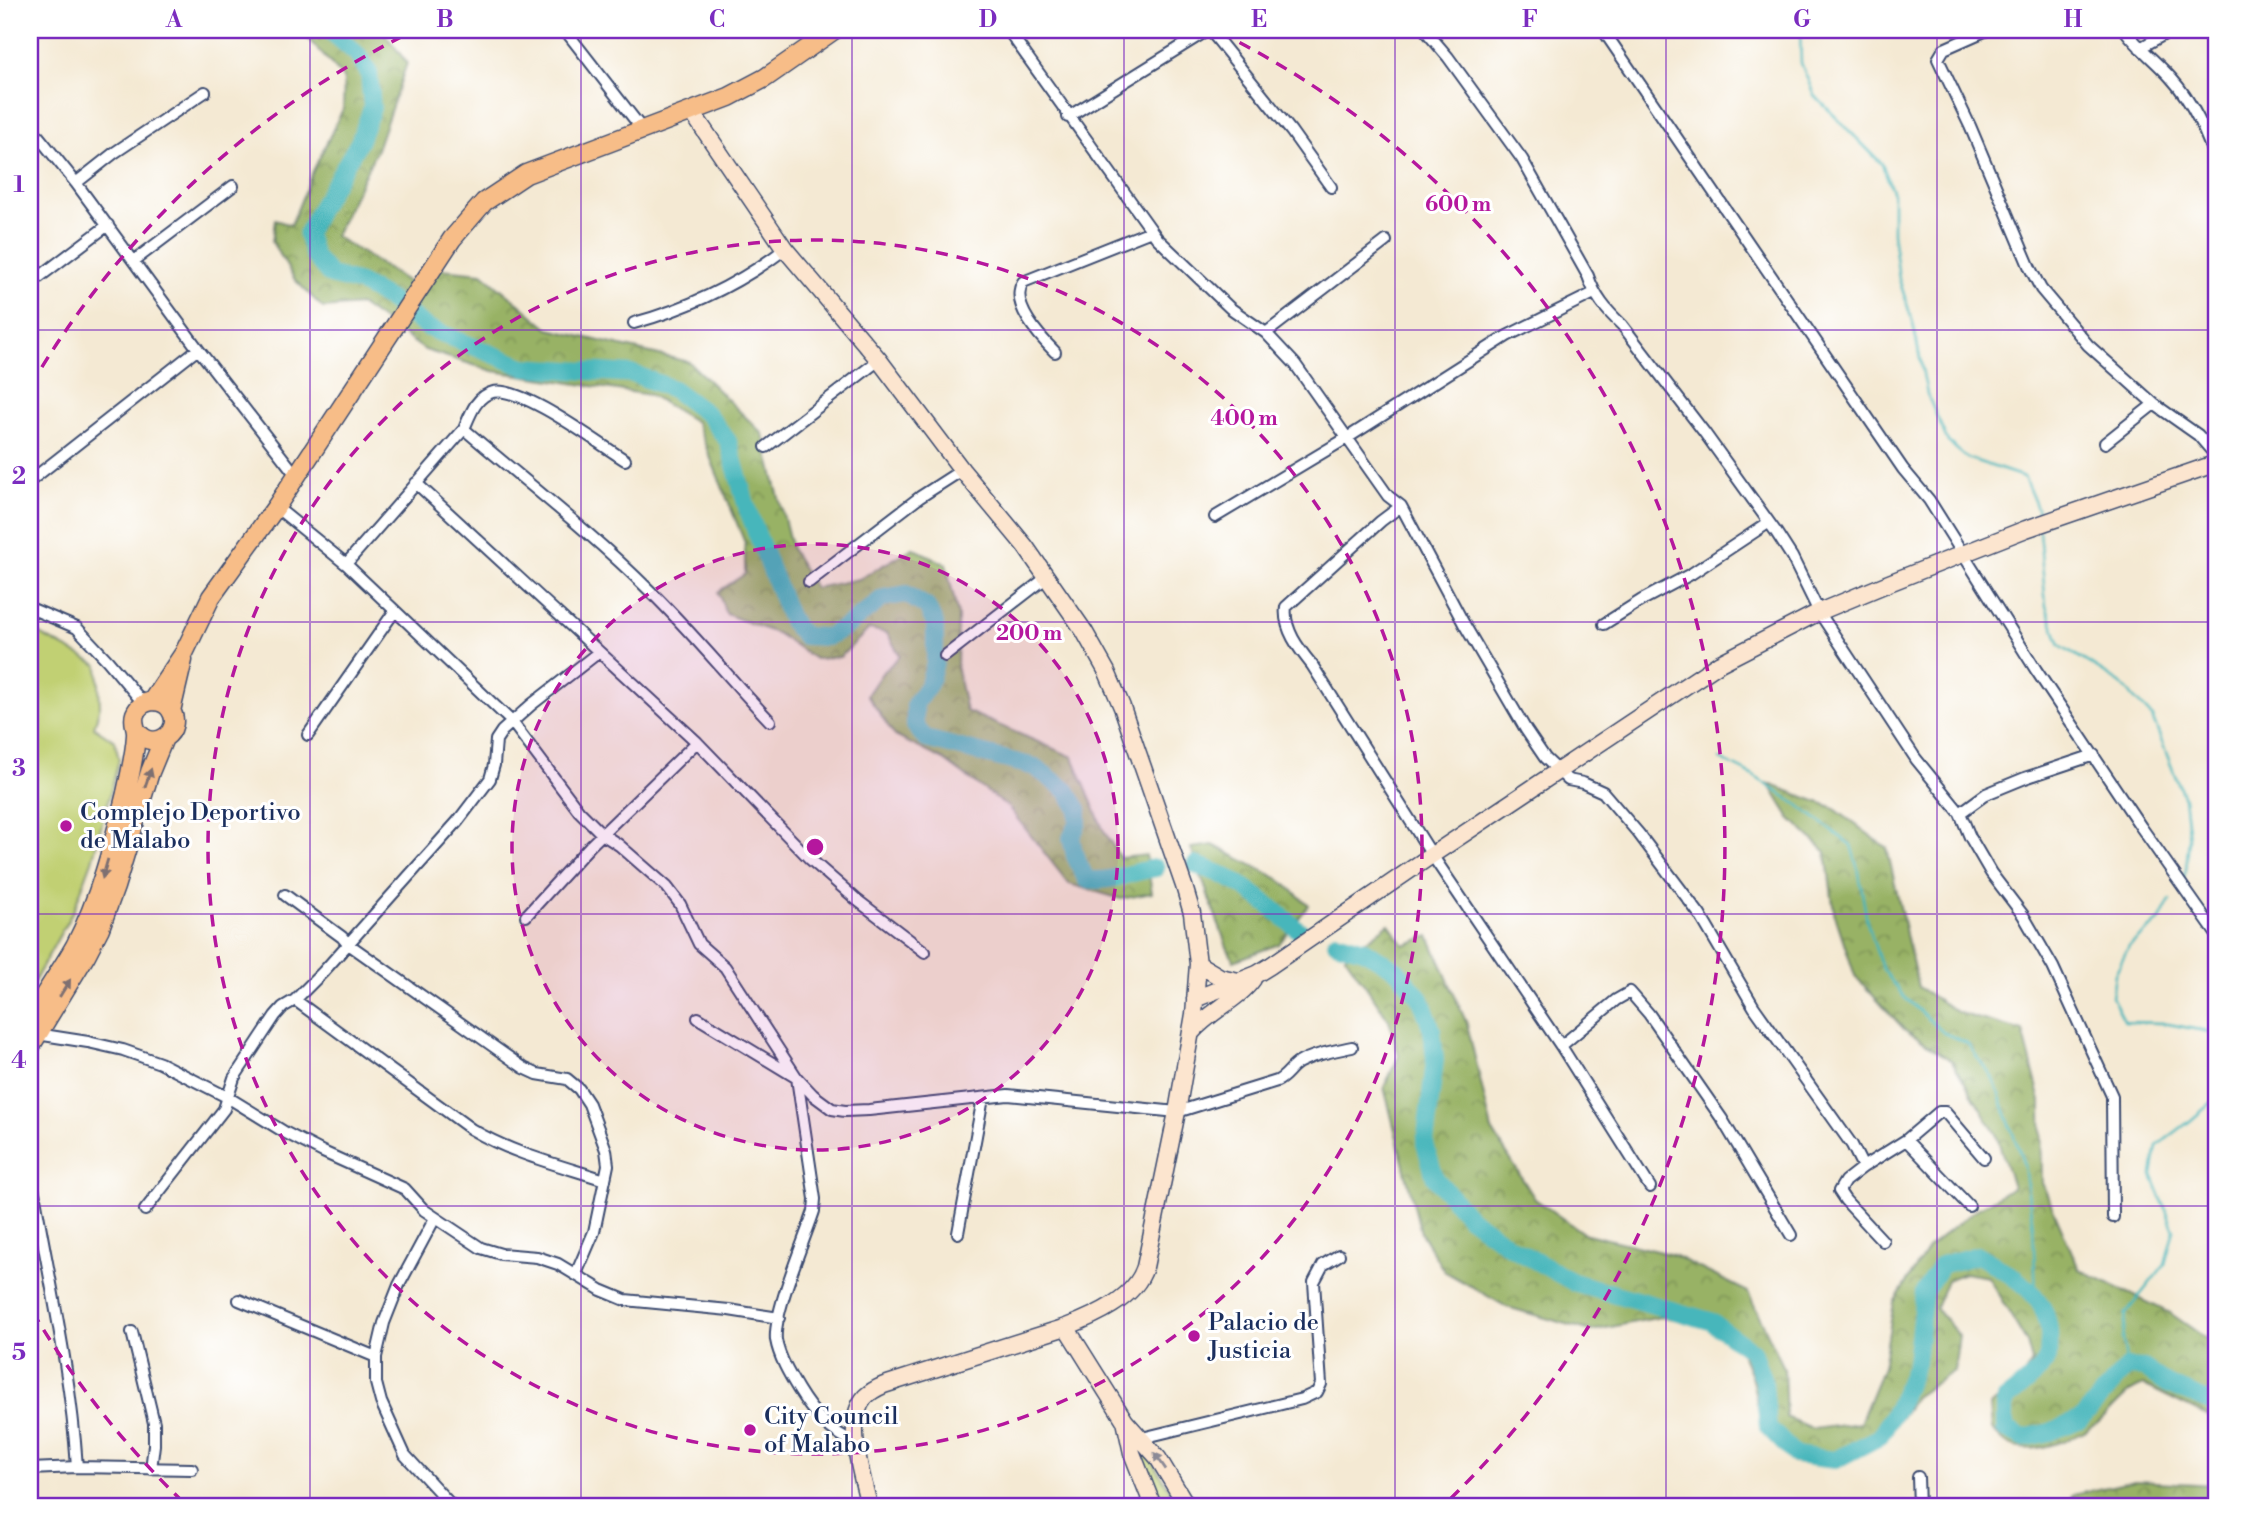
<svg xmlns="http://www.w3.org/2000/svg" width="2247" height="1536" viewBox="0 0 2247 1536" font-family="'Libre Bodoni',serif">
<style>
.grass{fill:url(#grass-tufts);stroke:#6e8068;stroke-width:2}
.forest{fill:url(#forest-crowns);stroke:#5a7062;stroke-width:2}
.garden{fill:#c1d073;stroke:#6e8068;stroke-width:2}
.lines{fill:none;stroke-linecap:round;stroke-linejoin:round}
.stream{stroke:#46b6bb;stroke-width:2.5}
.river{stroke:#46b6bb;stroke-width:18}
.street-casing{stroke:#3c4b70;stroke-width:14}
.secondary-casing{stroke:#3c4b70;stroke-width:19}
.primary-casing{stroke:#3c4b70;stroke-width:21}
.street{stroke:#fff;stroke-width:10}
.secondary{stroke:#fce5cf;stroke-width:16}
.primary{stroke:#f7bd88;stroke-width:18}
.oneway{fill:#7e6f71}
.oneway2{fill:#8c8a96}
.grid{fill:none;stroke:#7b2cbf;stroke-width:2;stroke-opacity:0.55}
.ring{fill:none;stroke:#b5179e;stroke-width:3.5;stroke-dasharray:12 9}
.poi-dot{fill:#b5179e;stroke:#fff;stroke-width:2.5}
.labels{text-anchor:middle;stroke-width:6;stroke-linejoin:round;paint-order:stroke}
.poi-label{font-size:24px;fill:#1b2f5e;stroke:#fff;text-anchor:start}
.centre{fill:#b5179e;stroke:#fff;stroke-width:3.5}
.ring-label{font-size:21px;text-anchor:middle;font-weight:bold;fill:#b5179e;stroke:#fff;stroke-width:6;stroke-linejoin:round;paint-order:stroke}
.neatline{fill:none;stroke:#7b2cbf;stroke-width:2.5}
.grid-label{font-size:23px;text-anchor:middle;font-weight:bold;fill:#7b2cbf}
</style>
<defs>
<pattern id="grass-tufts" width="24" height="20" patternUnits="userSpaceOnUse" patternTransform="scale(1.75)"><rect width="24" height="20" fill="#c1d073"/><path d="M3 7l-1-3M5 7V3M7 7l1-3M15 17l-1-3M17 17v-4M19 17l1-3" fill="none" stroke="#a5b366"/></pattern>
<pattern id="forest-crowns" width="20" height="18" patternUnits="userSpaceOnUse" patternTransform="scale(1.75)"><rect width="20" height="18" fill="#98b265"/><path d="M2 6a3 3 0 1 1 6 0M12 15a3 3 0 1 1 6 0" fill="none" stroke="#7b9156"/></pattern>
</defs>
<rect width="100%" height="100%" fill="#fff"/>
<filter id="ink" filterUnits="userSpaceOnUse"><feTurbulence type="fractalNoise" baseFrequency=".0143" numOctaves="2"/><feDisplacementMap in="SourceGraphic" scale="14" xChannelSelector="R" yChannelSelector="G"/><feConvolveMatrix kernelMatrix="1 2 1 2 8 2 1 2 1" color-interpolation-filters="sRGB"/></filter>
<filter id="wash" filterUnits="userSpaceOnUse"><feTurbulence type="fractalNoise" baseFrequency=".00686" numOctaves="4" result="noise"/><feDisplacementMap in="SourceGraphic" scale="28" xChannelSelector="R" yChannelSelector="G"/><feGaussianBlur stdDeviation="1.57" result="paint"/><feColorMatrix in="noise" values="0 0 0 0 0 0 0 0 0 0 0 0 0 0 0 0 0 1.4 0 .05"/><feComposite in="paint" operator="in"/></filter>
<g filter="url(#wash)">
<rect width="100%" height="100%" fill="#f4e9d3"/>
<path class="grass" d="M1133,1439L1149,1455L1179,1506H1157Z"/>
<path class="forest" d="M300,30H382L407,63L377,149L335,236L421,290L432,268L482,273L549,329L689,362L763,434L792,550L815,588L859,579L913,548L946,564L958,615L957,670L966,711L1073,757L1103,829L1120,858L1146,855L1152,893L1121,899L1069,884L1008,807L944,760L895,736L867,695L882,673L900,656L887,633L869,629L840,657L815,659L778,634L726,614L718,592L745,574V543L696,422L650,395L493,371L425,350L361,305L323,308L295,280L272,242L275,220L291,225L313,171L343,109L344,78Z
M1769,784L1832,807L1887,848L1918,987L1959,1013L2023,1031L2041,1101L2042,1183L2079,1269L2170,1313L2217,1346V1421L2144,1385C2122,1392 2112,1413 2094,1426C2076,1439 2029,1457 2008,1444C2002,1441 1997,1434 1992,1430L1990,1406L2023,1376L2032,1362L2027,1343L1988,1277L1964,1273L1947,1280L1936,1308L1959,1336L1954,1371L1915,1397L1892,1430L1873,1449L1841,1464L1793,1463L1764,1434L1751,1375L1737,1343L1707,1324L1661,1317L1591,1331L1507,1307L1444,1271L1421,1233L1384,1087L1399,1056L1389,1020L1345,956L1389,924L1404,945L1429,936L1467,1024L1492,1130L1535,1199L1583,1233L1673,1255L1748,1292L1784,1368L1786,1417L1813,1429L1860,1423L1883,1367L1894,1302L1929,1247L1971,1213L2013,1187L1996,1134L1952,1061L1904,1029L1855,976L1834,912L1826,852L1790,818Z
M1213,845L1279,879L1309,905L1279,944L1234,961L1227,947L1191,848Z
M2134,1481L2217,1485V1506H2069L2072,1495Z"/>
<path class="garden" d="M30,629L98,665L100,706L94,727L115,741L119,760L92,861L74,909L30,989Z"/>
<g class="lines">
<path class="stream" d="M1800,30L1801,63L1814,95L1882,164L1893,193V233L1899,279L1913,323L1927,394L1948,442L1967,458L2024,477L2037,508L2038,518
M2039,531L2046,606L2060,645L2120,683L2152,717L2184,798L2189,839L2186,870L2183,879
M1720,759L1752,775L1798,805L1851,845L1859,873L1867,922L1882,968L1904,997L1944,1033L1967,1043L1994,1080L2024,1165L2033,1227L2036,1295
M2170,900L2160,920L2129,946L2115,974L2112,997L2125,1022L2163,1023L2210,1032L2217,1045
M2127,1367L2123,1340L2126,1313L2165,1264L2174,1230L2152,1175L2157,1146L2190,1121L2217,1098"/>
<path class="river" d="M329,30L357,54L369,73L372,108L359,142L321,206L307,234L314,256L330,275L360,283L387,298L428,328L524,367L634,374L673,389L708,415L728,441L748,511L791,621L804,636L827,637L847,626L883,598L906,594L927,607L935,624V663L929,684L915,704V726L926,739L1035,767L1066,790L1078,809V823L1071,838L1075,856L1086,879C1109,884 1132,871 1156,868
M1195,865C1238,876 1268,905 1301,932
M1336,942L1364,950L1397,970L1421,999L1432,1030L1435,1060L1425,1144L1435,1178L1469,1217L1509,1246L1573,1282L1710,1321L1752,1351L1764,1383L1768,1427L1795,1455L1835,1460L1879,1437L1897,1408L1916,1363L1924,1292L1941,1265L1978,1255C2012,1275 2053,1296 2049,1342C2048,1346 2049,1354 2047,1358C2043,1370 2016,1392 2005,1400V1429L2023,1438L2050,1432L2081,1419L2127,1367L2144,1368L2167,1384L2217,1405"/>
</g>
</g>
<g filter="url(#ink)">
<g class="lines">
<defs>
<path id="street" d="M565,30L642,129
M1008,30L1157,238L1230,308L1266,333L1295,364L1388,496L1401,506L1464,624L1526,730L1545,758L1568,780L1583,783L1603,792L1639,834L1700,915L1754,1007L1852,1145L1863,1167L1906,1140L1939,1112H1945L1984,1158
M1210,30L1291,131L1331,187
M1425,30L1448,57L1522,159L1588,276C1595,297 1606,310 1622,325L1704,432L1776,532L1792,557L1819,612L1916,759L1960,813L1970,837L1991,873L2023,915L2053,967L2112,1096L2113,1217
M1603,30L1903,469L1929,500L2036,670L2141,827L2217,935
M1987,30L1944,49L1938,59L1970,126L2030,268L2041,289L2088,345L2154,404L2198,435L2217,457
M2125,30C2138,48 2156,61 2171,78C2192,101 2208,135 2217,166
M2140,48L2172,30
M1068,117L1208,30
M30,126L76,183L198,349L296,475
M76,183L114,153L205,92
M135,260L233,186
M30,284L108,225
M634,323C689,308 739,284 785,249
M1266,333L1386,241
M1055,352C1040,337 1009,304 1023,282L1151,231
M464,429C526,482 592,533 650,591C692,632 729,678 770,721
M2105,443L2154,404
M766,447L879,360
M30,481L198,349
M416,483L697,742L810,859L857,900L925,952
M1401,506L1381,521L1286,607C1283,629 1299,649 1312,665L1432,855L1561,1046L1616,1000L1630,992L1649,1014L1722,1119L1791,1235
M276,507L346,564L512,722L579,811L602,834L619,845L667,887L680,904L699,944L725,967L797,1078L813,1095L832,1109L845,1111L869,1110L1008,1095L1177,1112L1277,1081C1286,1077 1290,1068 1298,1063C1314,1054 1334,1051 1352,1047
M1215,517L1347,438L1507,336L1594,293
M346,564L464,429C470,415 476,396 493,392C521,385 599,444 625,460
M809,582L920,497L962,470
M30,608L77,628L108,661L144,704
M1604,624L1642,600L1691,574L1768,523
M945,656L1047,577
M308,735L394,612
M1960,813L1986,794L2025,778L2094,755
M285,895L342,937L347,943L524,1068L537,1074L567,1079L579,1089L589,1104L606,1150L608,1165L594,1232L576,1274
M526,916L590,846L697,742
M295,1000L471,1129C513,1154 559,1165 605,1180
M698,1018L797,1078L815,1199L814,1211C805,1239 773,1313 776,1340C779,1357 789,1374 798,1389C813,1414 829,1431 856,1443
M37,1034L88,1042L123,1050L160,1063L229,1098L286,1133L323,1152L405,1189L424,1210L481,1248L501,1254L537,1257L558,1264L601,1290L625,1300L729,1310L779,1318
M1561,1046L1650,1187
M1906,1140L1969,1206
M1863,1167L1845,1181L1839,1191L1845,1200L1883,1241
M30,1182L34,1192C50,1283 71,1374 77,1467
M145,1210L224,1109L234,1078L275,1016L283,1007L295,1000L323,972L458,821L490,779L494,765L496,740L502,731L531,705L599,652
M435,1218L399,1285L384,1323L376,1357V1383L381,1402L405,1455L452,1506
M958,1233L983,1098
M239,1300L376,1357
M132,1332L154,1423V1445L151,1469
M1142,1438L1302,1399L1317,1392L1321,1384L1314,1282L1323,1265L1339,1255
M30,1469L77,1467L192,1469
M1918,1477L1919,1506"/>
<path id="secondary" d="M692,112L785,249L879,360L962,470L1025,546L1084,631L1107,672L1122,707L1184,886L1192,913L1198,964L1194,1014L1177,1112L1145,1267C1135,1299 1094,1316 1066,1327
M1198,964L1220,977L1239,981
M1195,999L1257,974L1270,966L1432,855L1720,663L1819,612L1889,583L2026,529L2217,463
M1191,1033C1210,1011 1238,1000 1253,979
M1125,1421L1132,1453L1153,1506
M869,1506C863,1477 843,1422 865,1397C870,1392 877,1388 884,1385L1066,1327L1125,1421L1158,1458L1187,1506"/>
<path id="primary" d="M152,701L184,653L211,597L276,507L452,239L484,202L526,174L729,97L765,78L834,30
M171,711L183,660
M30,1019C44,994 61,971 75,946C100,898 113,845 126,793C130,774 135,754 136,735C137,728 132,722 135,714C141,699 161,697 170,709C185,731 154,754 137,731
M30,1047L86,955L100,928L115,887L150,772L164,738"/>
</defs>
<use href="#street" class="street-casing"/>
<use href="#secondary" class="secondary-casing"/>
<use href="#primary" class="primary-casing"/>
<use href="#street" class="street"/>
<use href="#secondary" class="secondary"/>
<use href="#primary" class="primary"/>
</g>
<defs><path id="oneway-solid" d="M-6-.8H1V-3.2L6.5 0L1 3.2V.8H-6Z" transform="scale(1.75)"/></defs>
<g class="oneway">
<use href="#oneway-solid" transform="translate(148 778) rotate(-71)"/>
<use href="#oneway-solid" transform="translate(105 869) rotate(106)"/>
<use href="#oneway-solid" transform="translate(65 988) rotate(-58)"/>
</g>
<use class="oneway2" href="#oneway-solid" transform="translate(1160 1461) rotate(-125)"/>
</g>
<path class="grid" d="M310,30V1506M581,30V1506M852,30V1506M1124,30V1506M1395,30V1506M1666,30V1506M1937,30V1506M30,330H2217M30,622H2217M30,914H2217M30,1206H2217"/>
<circle cx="815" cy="847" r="303" fill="#b5179e" fill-opacity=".12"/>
<g class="ring">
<circle cx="815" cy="847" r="303"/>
<circle cx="815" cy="847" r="607"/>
<path d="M183 1502A910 910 0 0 1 31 1309M31 385A910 910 0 0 1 409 33M1221 33A910 910 0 0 1 1447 1502"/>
</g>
<g class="poi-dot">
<circle cx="66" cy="826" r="7"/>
<circle cx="1194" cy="1336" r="7"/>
<circle cx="750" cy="1430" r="7"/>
</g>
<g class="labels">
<g class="poi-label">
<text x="80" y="820">Complejo Deportivo<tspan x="80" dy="28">de Malabo</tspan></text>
<text x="1208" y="1330">Palacio de<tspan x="1208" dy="28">Justicia</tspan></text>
<text x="764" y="1424">City Council<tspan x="764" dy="28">of Malabo</tspan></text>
</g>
</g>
<circle cx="815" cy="847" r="10" class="centre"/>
<g class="ring-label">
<text x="1458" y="211">600 m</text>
<text x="1244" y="425">400 m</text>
<text x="1029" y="640">200 m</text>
</g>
<rect width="2247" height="1536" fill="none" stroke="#fff" stroke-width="77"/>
<rect x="38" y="38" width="2170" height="1460" class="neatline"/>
<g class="grid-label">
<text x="174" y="27">A</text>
<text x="445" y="27">B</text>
<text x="717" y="27">C</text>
<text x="988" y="27">D</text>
<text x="1259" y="27">E</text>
<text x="1530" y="27">F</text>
<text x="1802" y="27">G</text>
<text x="2073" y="27">H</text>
<text x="19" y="192">1</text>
<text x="19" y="484">2</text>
<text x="19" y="776">3</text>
<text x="19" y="1068">4</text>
<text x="19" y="1360">5</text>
</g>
</svg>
